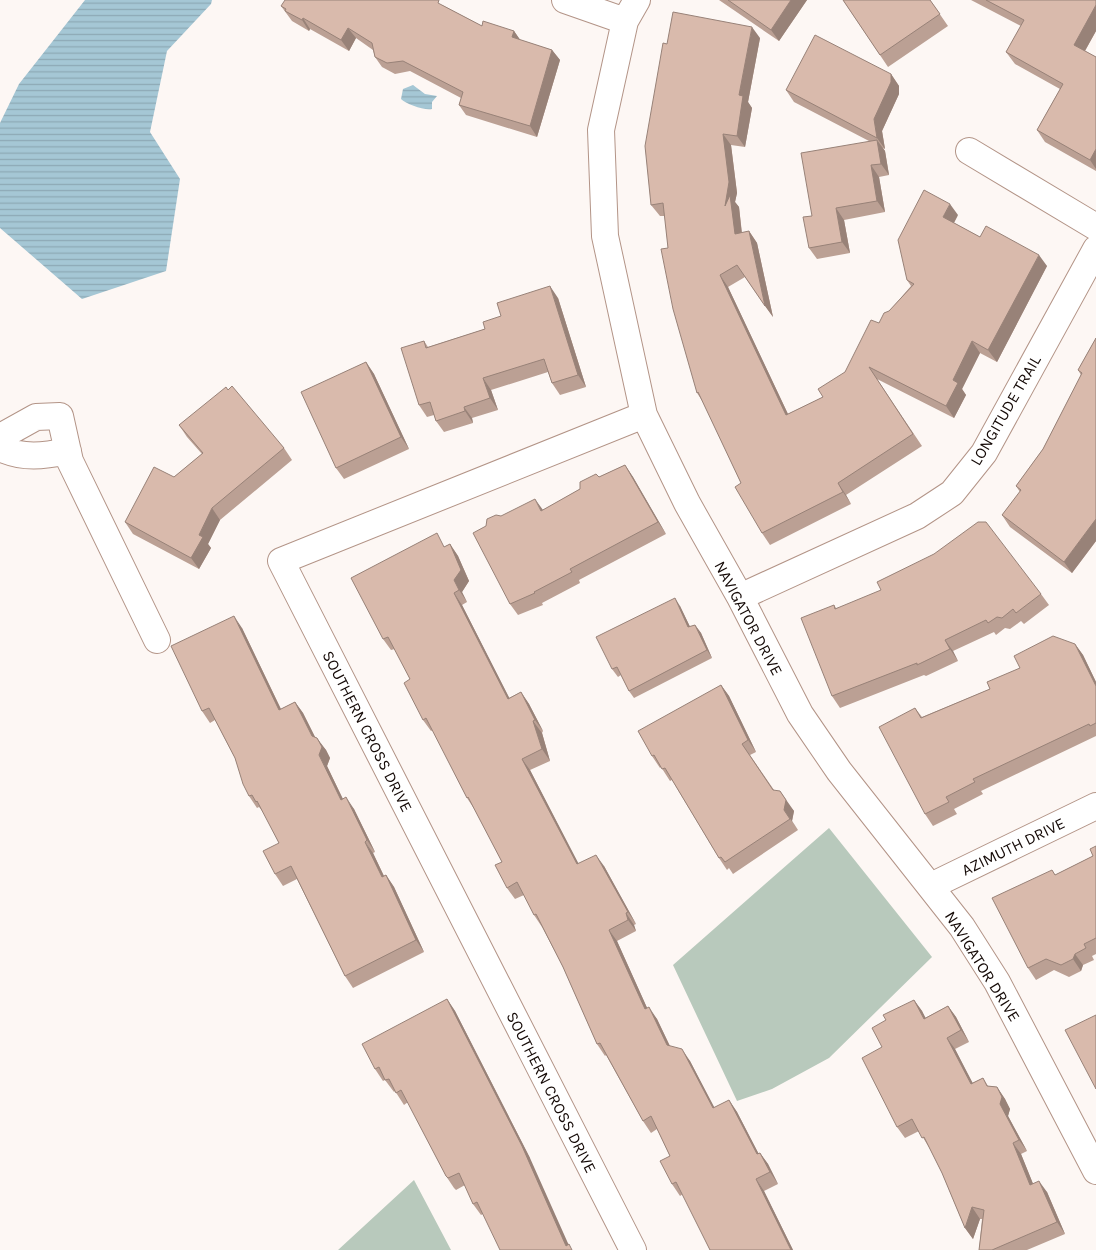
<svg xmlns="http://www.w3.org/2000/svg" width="1096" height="1250" viewBox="0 0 1096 1250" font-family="Karla,sans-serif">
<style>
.grass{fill:#b8c9bc}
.water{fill:url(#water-rules)}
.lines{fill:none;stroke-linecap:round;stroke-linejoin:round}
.minor-casing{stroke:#b39487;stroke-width:28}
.minor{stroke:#fff;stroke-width:26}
.wall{fill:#bba094}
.shaded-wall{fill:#988278}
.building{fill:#d9baac;stroke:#988278}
.labels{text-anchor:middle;stroke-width:4.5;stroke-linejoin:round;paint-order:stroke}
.street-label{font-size:16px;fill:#130805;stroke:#fff}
</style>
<defs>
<pattern id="water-rules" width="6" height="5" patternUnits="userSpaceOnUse" patternTransform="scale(1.25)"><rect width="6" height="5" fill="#a5c7d5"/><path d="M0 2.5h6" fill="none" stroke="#8da9b5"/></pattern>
</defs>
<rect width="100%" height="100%" fill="#fdf7f4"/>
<path class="grass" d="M829,828L932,957L829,1058L772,1089L737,1101L673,965Z
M414,1180L451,1250H338Z"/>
<path class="water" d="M85,0H212L211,4L167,51L150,132L180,179L166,271L82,299L0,228V123L19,84Z
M413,85L425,94L437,96L432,102V109C425,111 406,104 401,99L403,89Z"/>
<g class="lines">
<defs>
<path id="minor" d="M565,0L625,21
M637,0L625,21L601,130L605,236L644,415L687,503L740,597L800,714L839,771L962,927L997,982L1096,1171
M969,151L1096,227
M0,437L36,417L60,416L70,461L157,640
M0,448C23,459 44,456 68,451
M740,597L917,516L952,493L984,453L1096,249
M931,886L1096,806
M633,1250L281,561L644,415"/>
</defs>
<use href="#minor" class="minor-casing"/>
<use href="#minor" class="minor"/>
</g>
<path class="wall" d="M719,0H807L779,41Z
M843,0H930L948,26L888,67Z
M971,0H1096V31L1085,51L1096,57V171L1045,142L1037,130L1060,89L1015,64L1006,52L1021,26Z
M442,5L482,26L514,31L520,40L552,50L560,60L537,137L466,115L459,105L461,98L410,71L395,74L382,67L375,57L373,50L356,38L349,51L310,29L309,31L292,21L281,6Z
M760,38L748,102L752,108L745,147L731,145L737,193L735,202L739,207L742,233L749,231L757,243L773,317L745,277L728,287L788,414L823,397L845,372L879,323L911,286L907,280L958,215L954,223L980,237L1047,266L997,362L980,353L962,389L966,395L954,418L877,379L922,446L846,495L851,504L770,545L762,533L741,483L703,402L697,393L668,248L665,216H660L651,205L667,44Z
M891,74L899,86V94L882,131L885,149L883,148L885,151L889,175L879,177L885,212L844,220L850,253L817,259L809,248L869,141L794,102L786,90Z
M558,298L586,387L560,395L552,383L548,372L491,390L498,410L472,418L473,423L444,432L436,421L434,415L427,417L419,405L424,341L428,347L485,329Z
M1096,338V541L1072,573L1010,527L1002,515L1020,492L1016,486L1043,449L1081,375L1078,370Z
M366,362L374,374L409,449L344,479L336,468Z
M228,390L284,448L292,460L220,520L208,544L211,548L199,569L133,534L125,522L174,477L202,454L187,437L179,425Z
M625,465L633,477L666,534L579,580L580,583L542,603L543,605L518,615L510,604L486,526L501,516L543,510L580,489L599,477Z
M450,544L458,556L469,581L462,592L467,602L462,605L509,698L521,692L529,704L543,731L542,733L550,761L530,770L578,864L604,866L636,924L634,925L636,931L617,941L647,1008L657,1019L670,1046L690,1061L714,1108L729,1100L737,1112L758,1153H760L768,1164L778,1184L764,1191L793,1250H710L683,1194L680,1196L672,1184L670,1156L657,1129L651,1133L643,1121L606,1055L605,1056L597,1044L563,967L542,927L534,915L524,895L515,899L507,888L502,862L475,810L467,798L433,730L431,731L423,720L410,679L395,649L391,650L383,639L446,546Z
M1041,594L1049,605L1024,624L1021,621L1010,629L1005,628L996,635L994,632L953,651L958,661L926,676L924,675L840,708L832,696L834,605L836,608Z
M680,606L690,627L695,625L701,633L712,658L634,698L629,691L621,675L618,677L612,669Z
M242,628L281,709L295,702L303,713L315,737L326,750L330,758L327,766L343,799L354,809L375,852L373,853L384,876L386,875L394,887L424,952L353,988L345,976L297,879L283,886L275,874L279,843L264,813L259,807L257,808L249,796L235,758L215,720L210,723L202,711Z
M1075,644L1083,655L1096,682V736L981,791L983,794L954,809L957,814L933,826L925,814L915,708L922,717L990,689Z
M721,685L729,696L756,752L750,755L774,790L794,811L792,821L798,830L733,874L729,868L727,870L719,858L672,780L670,781L661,767L660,768L652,756Z
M1096,846V954L1092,956L1094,960L1083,965L1081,971L1069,977L1054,970L1036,980L1028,968L1052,870L1055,875L1093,856Z
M447,999L455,1011L530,1158L483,1214L481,1215L473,1204L465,1185L456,1190L454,1188L446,1176L408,1102L404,1105L395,1091L394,1092L385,1080L383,1081L375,1069Z
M914,1000L922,1011L925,1018L948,1006L956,1017L969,1042L955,1049L972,1083L983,1078L988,1086L997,1087L1005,1099L1010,1109L1008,1116L1027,1151L1021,1154L1033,1184L1047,1192L1065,1234L1027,1250H979L982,1219H980L973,1239L965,1228L942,1173L930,1149L919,1131L905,1138L897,1127L886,1020Z"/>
<path class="shaded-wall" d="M791,0H807L779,41L771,30Z
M1096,5V31L1082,56L1074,45Z
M303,18L310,29L309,31L302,20Z
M752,27L760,38L748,102L752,108L745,147L737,136L739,95Z
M348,28L356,38L349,51L341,40Z
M514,31L521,41L512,37Z
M552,50L560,60L537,137L530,126Z
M891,74L899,86V94L882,131L885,149L877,138L874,119Z
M723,134L731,145L737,193L735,202L739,207L743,245L735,234L725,206Z
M877,140L885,151L889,175L881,164Z
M1096,149V169L1090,160Z
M871,165L879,177L885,212L877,201Z
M950,204L958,215L951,228L943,217Z
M836,208L844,220L850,253L842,242Z
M749,231L757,243L773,317L765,306Z
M1039,255L1047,266L997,362L988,350Z
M720,275L728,287L794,427L786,415Z
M550,286L558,298L586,387L578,375Z
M972,341L980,353L962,389L966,395L954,418L946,406L953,380Z
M366,362L374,374L409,449L401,437Z
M483,378L491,390L498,410L490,398Z
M464,407L472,418L473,423L465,411Z
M625,465L633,477L666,534L658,522Z
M838,483L846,495L851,504L843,492Z
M535,499L543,510L541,511Z
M212,508L220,520L208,544L211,548L199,569L191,558L199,535Z
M1096,519V541L1072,573L1064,562Z
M450,544L458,556L469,581L462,592L467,602L459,590L454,580Z
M454,593L462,605L516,711L508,699Z
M675,598L680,606L694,635L688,627Z
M234,616L242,628L287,722L279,710Z
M695,625L701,633L712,658L707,650Z
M945,640L953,651L958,661L950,649Z
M1075,644L1083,655L1096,682V686Z
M721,685L729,696L756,752L748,740Z
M521,692L529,704L543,731L535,720Z
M295,702L303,713L320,747L312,736Z
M533,721L542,733L550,761L542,749Z
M317,738L326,750L330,758L327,766L349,812L341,800L319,755Z
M522,759L530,770L585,876L577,864Z
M780,791L794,811L792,821L798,830L784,810Z
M346,797L354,809L375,852L367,840Z
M365,842L373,853L390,889L382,877Z
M596,855L604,866L636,924L628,912Z
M386,875L394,887L424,952L416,940Z
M626,913L634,925L636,931L628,920Z
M609,930L617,941L653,1021L645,1009Z
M1075,954L1083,965L1081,971L1073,959Z
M447,999L455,1011L530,1158L571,1250L566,1246Z
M914,1000L922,1011L932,1030L924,1019Z
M948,1006L956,1017L969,1042L961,1030Z
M649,1007L657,1019L675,1057L667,1045Z
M947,1038L955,1049L979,1095L971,1084Z
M682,1049L690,1061L721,1120L713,1108Z
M997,1087L1005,1099L1010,1109L1008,1116L1027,1151L1019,1140L1000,1104Z
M729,1100L737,1112L765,1166L757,1154Z
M1013,1143L1021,1154L1038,1196L1030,1185Z
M760,1153L768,1164L778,1184L770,1172Z
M756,1179L764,1191L793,1250H791Z
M1039,1181L1047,1192L1065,1234L1057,1222Z
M972,1207L980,1219L973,1239L965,1228Z"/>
<path class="building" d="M285,0H439L438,3L482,26L483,21L514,31L512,37L552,50L530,126L459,105L463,92L403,61L387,63L375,57L372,43L348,28L341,40L303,18L302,20L285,11L286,9L281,6Z
M728,0H791L771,30Z
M843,0H930L940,14L880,55Z
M986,0H1096V5L1074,45L1096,57V149L1090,160L1037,130L1063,84L1006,52L1024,20Z
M673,12L752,27L739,95L743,96L737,136L723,134L729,182L725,206L730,195L735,234L749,231L765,306L737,265L720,275L786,415L823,397L818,389L845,372L871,320L879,323L884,313L889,311L914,284L907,280L898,240L924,190L950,204L943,217L980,237L986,226L1039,255L988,350L972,341L953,380L958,383L946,406L869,367L913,434L838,483L843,492L762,533L735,487L741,483L698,392L697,393L673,309L661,249L668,248L663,203L651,205L645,146L663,43L667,44Z
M815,35L891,74V82L874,119L877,138L786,90Z
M877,140L881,164L871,165L877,201L836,208L842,242L809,248L803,217L812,216L801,153Z
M550,286L578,375L552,383L544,359L483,378L490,398L464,407L465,411L436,421L430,402L419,405L401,348L424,341L426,348L485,329L483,322L501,316L497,303Z
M1096,338V519L1064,562L1002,515L1021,490L1016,486L1043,449L1082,373L1078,370Z
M366,362L401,437L336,468L301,392Z
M232,386L284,448L212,508L199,535L203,537L191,558L125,522L154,467L174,477L203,453L179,425L226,387L228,390Z
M625,465L658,522L570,569L572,572L534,592L535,593L510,604L473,533L486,526L487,519L496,515L501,516L535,499L541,511L580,489V482L596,474L599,477Z
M978,522H986L1041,594L1016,613L1013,609L1002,618L997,617L988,623L986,620L945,640L950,649L917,665V663L832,696L801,618L834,605L835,609L881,590L877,582L934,554Z
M437,533L444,547L450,544L461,570L454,580L459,590L454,593L508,699L521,692L535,720L533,721L542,749L522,759L577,864L596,855L628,912L626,913L628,920L609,930L645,1009L649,1007L667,1045L682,1049L713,1108L729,1100L757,1154L760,1153L770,1172L756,1179L791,1250H710L676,1182L672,1184L660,1161L670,1156L651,1116L643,1121L600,1043L597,1044L563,967L536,914L534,915L517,882L507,888L495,865L502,862L468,797L467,798L426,718L423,720L404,683L410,679L388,637L383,639L351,578Z
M675,598L688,627L695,625L707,650L629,691L617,667L612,669L596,637Z
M234,616L279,710L295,702L312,736L317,738L322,747L319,755L341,800L346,797L367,840L365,842L382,877L386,875L416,940L345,976L291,866L275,874L263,851L279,843L257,801L256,802L252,795L249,796L243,784L235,758L209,708L202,711L171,646Z
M1053,636L1075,644L1096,686V723L1090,726L1089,724L973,779L975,782L946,797L949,802L925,814L879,727L915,708L921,718L990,689L987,682L1020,668L1014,656Z
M721,685L748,740L742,744L773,790L780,791L786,800L784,810L790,819L725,862L721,857L719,858L665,768L662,769L654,755L652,756L638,731Z
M1096,846V938L1084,944L1086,948L1075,954L1073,959L1061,965L1046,959L1028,968L992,898L1052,870L1055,875L1093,856L1090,849Z
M447,999L522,1146L566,1246L569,1244L572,1250H500L477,1202L473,1204L459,1173L448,1178L446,1176L401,1090L396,1093L389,1079L385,1080L379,1067L375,1069L362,1044Z
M914,1000L924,1019L948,1006L961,1030L947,1038L971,1084L983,1078L987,1086L997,1087L1002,1097L1000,1104L1019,1140L1013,1143L1030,1185L1039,1181L1057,1222L992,1250H979L984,1210L972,1207L965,1228L942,1173L924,1137L922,1138L912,1119L897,1127L862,1058L882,1047L872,1028L886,1020L883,1015Z
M1096,1015V1089L1065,1030Z"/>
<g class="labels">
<g class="street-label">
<text transform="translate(1005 410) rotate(-60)" y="6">LONGITUDE TRAIL</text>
<text transform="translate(749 618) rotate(62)" y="6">NAVIGATOR DRIVE</text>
<text transform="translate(368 731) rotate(63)" y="6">SOUTHERN CROSS DRIVE</text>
<text transform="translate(1013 846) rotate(-26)" y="6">AZIMUTH DRIVE</text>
<text transform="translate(983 966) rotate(58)" y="6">NAVIGATOR DRIVE</text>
<text transform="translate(552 1092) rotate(63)" y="6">SOUTHERN CROSS DRIVE</text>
</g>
</g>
</svg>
